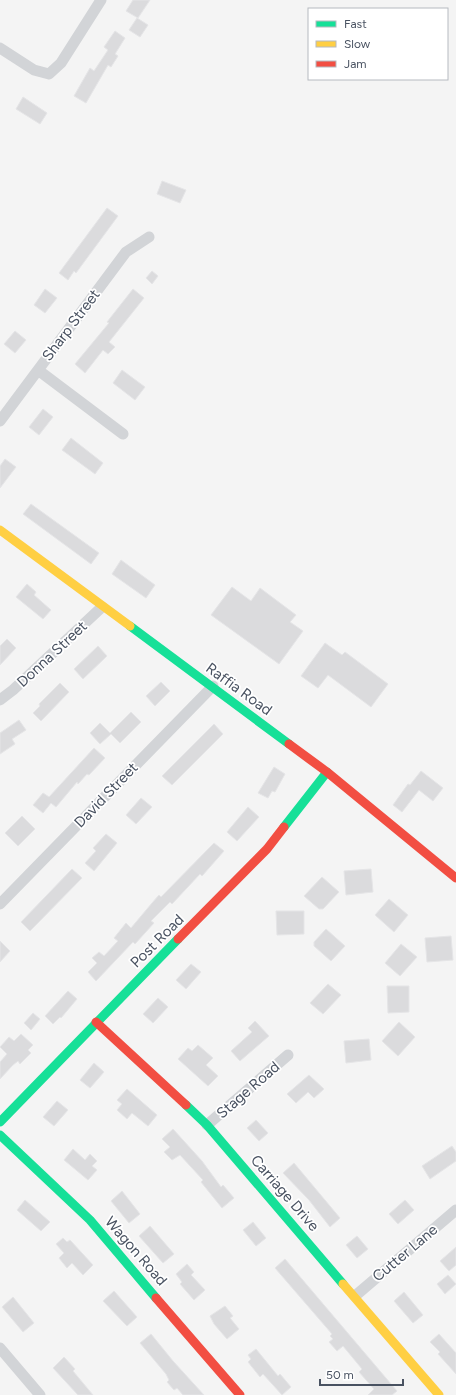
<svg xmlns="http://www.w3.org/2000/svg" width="456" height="1395" viewBox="0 0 456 1395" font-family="Figtree,sans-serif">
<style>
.building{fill:#dbdbdd;stroke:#e5e5e7}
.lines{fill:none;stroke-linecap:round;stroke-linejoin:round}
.street{stroke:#d2d4d7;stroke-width:11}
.fast{stroke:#16e098;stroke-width:9}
.slow{stroke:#ffcf43;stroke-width:9}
.jam{stroke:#f24e42;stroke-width:9}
.labels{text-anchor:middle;stroke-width:3.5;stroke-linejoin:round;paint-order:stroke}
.street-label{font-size:15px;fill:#495261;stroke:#fff}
</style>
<rect width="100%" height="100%" fill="#f4f4f4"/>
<path class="building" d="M133,0H150L138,18L126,11Z
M137,18L148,25L140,37L129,30Z
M115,31L125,38L115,54L118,56L111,67L108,65L86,103L74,96L90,68L94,71L108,50L104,47Z
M23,97L47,113L40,124L16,109Z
M162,181L186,190L180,203L157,194Z
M107,208L118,216L76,273L74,271L68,280L59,273Z
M152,271L158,276L152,284L146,278Z
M45,289L57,298L45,313L34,305Z
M133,289L144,298L109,342L115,347L108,354L103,350L85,373L75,364L109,323L107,322Z
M15,331L26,340L15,353L4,344Z
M122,370L145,387L135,400L113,383Z
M43,409L53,417L39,435L29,427Z
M71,438L103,463L95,474L62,450Z
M5,459L16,467L0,488V466Z
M31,504L99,553L91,564L23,514Z
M121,560L155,585L146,598L112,574Z
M27,584L36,592L34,595L51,610L43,619L16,597Z
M232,587L251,601L260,588L296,615L290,622L303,631L279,664L211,615Z
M7,639L16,648L0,665V646Z
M325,643L342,655L345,652L388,684L371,707L328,675L318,688L301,676Z
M98,646L107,656L83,679L74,669Z
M161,682L170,691L155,706L146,696Z
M60,683L69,692L41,721L33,713L40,706L39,704Z
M131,712L141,722L120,743L111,734L100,744L90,733L100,723L110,733Z
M19,720L26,730L12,739L15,744L0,754V733Z
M214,724L223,734L172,785L162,776Z
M94,748L105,758L89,775L87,774L78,784L77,782L56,807L51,803L43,813L33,805L43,793L49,797Z
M274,767L285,774L275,792L272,791L268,798L258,793Z
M421,771L443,788L433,801L419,790L402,812L393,805L408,784L410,785Z
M141,798L152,807L136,824L126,815Z
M248,807L259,817L237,841L227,832Z
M22,816L35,829L18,846L5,833Z
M106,834L117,843L94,871L85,863L96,851L93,848Z
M214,843L224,851L202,876L200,874L172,904L170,902L151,921L154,923L135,944L133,942L96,981L88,972L97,963L92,958L99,952L104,956L118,941L114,938L126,923L131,928L152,903L159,895L161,897Z
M72,869L82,878L30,931L21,922Z
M371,869L373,892L346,895L344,871Z
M322,877L339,892L323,909H319L304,896Z
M389,899L408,915L394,932L375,915Z
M276,911H304V934L277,935Z
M326,929L345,946L331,961L314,946V942Z
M451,936L453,960L427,962L425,938Z
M0,941L10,951L0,962Z
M401,944L417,957L400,976L385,963Z
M191,964L201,972L186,989L176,980Z
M328,984L341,995L323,1014L310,1003Z
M387,986H409V1012L388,1013Z
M68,991L77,999L61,1018L60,1017L53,1024L45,1016Z
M158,998L168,1007L153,1023L143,1014Z
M33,1013L40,1019L31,1030L24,1023Z
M255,1021L269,1036L240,1061L231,1051L252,1032L248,1028Z
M399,1022L415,1037L398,1056L382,1041Z
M21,1034L33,1045L28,1050L31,1053L20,1064L18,1061L13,1065L0,1079V1062L7,1054L0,1047L9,1037L14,1041Z
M369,1039L371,1060L346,1063L344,1041Z
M198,1045L213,1058L206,1065L218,1076L208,1086L178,1059L188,1048L192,1051Z
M94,1063L104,1072L90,1088L80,1080Z
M309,1075L324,1089L314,1098L308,1092L296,1103L287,1094Z
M127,1089L157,1115L148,1126L132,1113L127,1119L117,1110L122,1104L117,1100Z
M57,1101L68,1110L54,1126L43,1117Z
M256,1120L268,1133L259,1141L247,1128Z
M173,1129L202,1161L221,1187L223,1185L234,1198L222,1208L201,1182L203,1180L180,1155L172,1160L164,1152L170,1147L162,1139Z
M452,1146L456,1152V1161L430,1179L422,1166Z
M73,1149L85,1160L90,1154L97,1161L92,1166L97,1170L88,1180L64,1160Z
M294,1163L340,1218L330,1227L309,1200L283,1173Z
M122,1191L140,1214L129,1223L111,1201Z
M25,1200L50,1222L41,1231L17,1210Z
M405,1200L414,1210L398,1224L389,1214Z
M253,1222L266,1238L256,1246L243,1230Z
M150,1226L174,1254L163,1263L139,1236Z
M357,1236L368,1249L357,1258L346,1245Z
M63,1238L67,1242L70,1240L93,1265L83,1275L72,1263L67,1268L59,1258L64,1253L56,1244Z
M456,1247V1265L449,1271L440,1261Z
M285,1259L397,1391L392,1395H368L374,1389L359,1372L362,1369L343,1346L337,1351L329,1342L333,1339L330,1336L332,1334L275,1268Z
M187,1264L194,1272L191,1275L205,1290L194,1300L180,1284L182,1282L176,1274Z
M448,1275L456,1284L445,1294L437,1284Z
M114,1291L137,1317L127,1326L103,1301Z
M404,1292L423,1315L413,1323L394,1301Z
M13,1297L34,1323L23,1332L2,1307Z
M225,1306L233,1316L230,1318L239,1329L227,1339L214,1324L210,1316Z
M151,1334L173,1361L204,1395H183L177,1388L174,1390L167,1382L169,1380L166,1374L140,1343Z
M439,1334L456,1353V1374L438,1354L440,1352L430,1342Z
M256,1349L278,1376L280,1374L291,1387L282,1395L263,1374L260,1377L248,1362L251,1359L248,1355Z
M64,1357L75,1369L73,1371L93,1395H78L53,1368Z"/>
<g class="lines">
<path class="street" d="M0,48L34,70L49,74L61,63L101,0
M38,370L123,434
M0,421L126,252L149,237
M0,700L13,690L102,607
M0,904L213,686
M207,1125L288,1055
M355,1296L456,1210
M0,1348L40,1395"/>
<path class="fast" d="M130,626L289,744
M284,827L327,772
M186,1105L207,1125L343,1284
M0,1122L178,939
M0,1135L90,1220L156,1298"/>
<path class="slow" d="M0,530L130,626
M343,1284L439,1395"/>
<path class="jam" d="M289,744L327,772L456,878
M178,939L267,849L284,827
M96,1022L186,1105
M156,1298L240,1395"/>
</g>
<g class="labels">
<g class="street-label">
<text transform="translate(71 325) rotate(-53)" y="5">Sharp Street</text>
<text transform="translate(52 654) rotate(-43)" y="5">Donna Street</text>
<text transform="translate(239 689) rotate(36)" y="5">Raffia Road</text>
<text transform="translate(106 795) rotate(-46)" y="5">David Street</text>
<text transform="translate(157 941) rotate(-45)" y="5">Post Road</text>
<text transform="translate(248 1090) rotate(-41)" y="5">Stage Road</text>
<text transform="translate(285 1193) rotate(49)" y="5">Carriage Drive</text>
<text transform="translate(136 1251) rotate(49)" y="5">Wagon Road</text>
<text transform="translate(405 1253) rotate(-40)" y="5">Cutter Lane</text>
</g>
</g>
<rect x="308" y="8" width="140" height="72" fill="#ffffff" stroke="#b6bac0"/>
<rect x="316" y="21" width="20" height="6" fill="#16e098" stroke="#b6bac0"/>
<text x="344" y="28" font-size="12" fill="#495261">Fast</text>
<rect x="316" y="41" width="20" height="6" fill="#ffcf43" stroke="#b6bac0"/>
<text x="344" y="48" font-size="12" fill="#495261">Slow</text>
<rect x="316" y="61" width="20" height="6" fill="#f24e42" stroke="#b6bac0"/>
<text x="344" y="68" font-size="12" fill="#495261">Jam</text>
<path d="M320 1379v6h83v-6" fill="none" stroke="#495261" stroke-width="2"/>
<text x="326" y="1379" font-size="12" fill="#495261" stroke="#ffffff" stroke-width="3" paint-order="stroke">50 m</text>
</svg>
